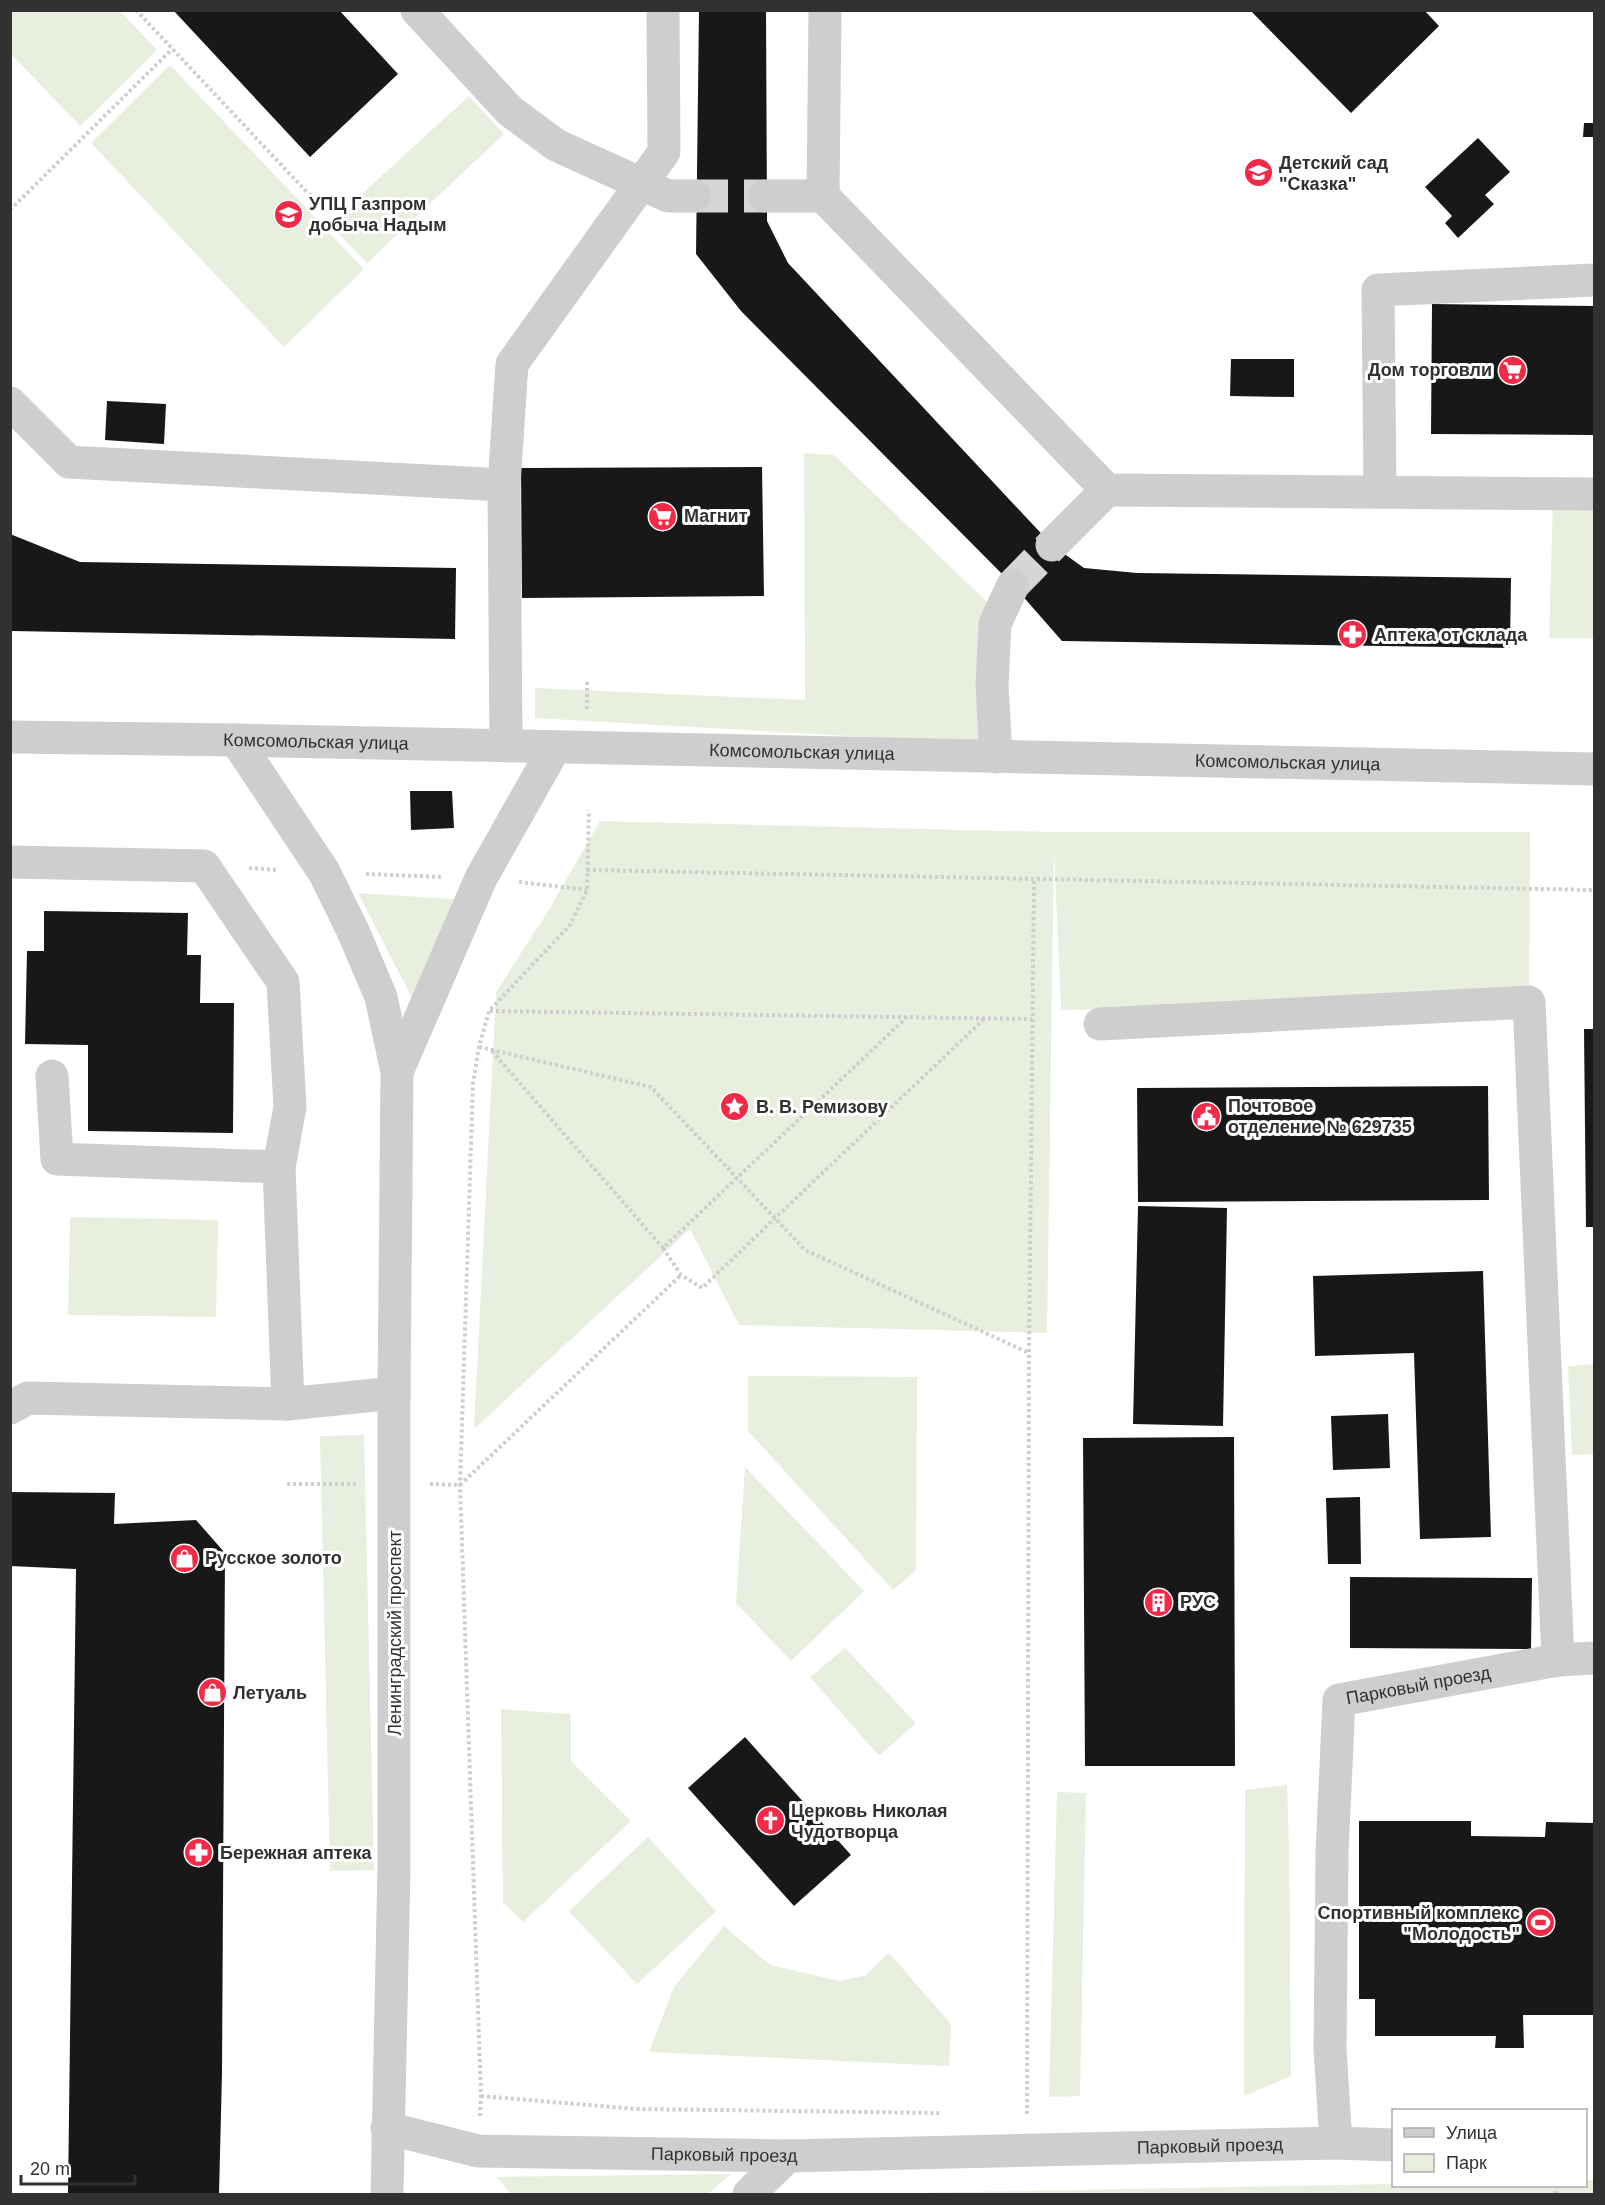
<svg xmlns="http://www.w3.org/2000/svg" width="1605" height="2205" viewBox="0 0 1605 2205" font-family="Arial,sans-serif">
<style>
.green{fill:#e8efdf}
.building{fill:#181818}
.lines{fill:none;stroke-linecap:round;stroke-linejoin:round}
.minor-tunnel{stroke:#d6d6d6;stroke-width:33;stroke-dasharray:33 16;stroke-linecap:butt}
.path{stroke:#cecece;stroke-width:4;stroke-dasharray:3 3;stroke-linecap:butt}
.minor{stroke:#cecece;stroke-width:33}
.labels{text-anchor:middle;stroke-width:6;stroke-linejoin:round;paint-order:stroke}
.poi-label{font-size:18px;font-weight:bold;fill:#313131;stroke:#fff;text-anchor:start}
.street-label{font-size:18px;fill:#313131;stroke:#fff}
</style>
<rect width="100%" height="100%" fill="#fff"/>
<path class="green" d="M11,10L120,11L157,50L80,126L11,54Z
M170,65L364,269L284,347L91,143Z
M469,96L504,134L367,263L329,224Z
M804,453L834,455L1009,623L1007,745L535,718V688L805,700Z
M1553,500H1594V638H1549Z
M600,821L1054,832H1530L1529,1002L1061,1010L1054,848L1047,1333L739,1325L690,1229L474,1429L496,992L550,908Z
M358,893L467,900L415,1004Z
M70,1217L218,1220L216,1317L68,1315Z
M1594,1364V1454L1572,1455L1568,1366Z
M748,1376L917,1377L916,1570L893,1590L748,1431Z
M364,1435L374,1870L330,1871L320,1436Z
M745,1467L864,1591L791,1661L736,1603Z
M845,1648L916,1723L879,1756L810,1677Z
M501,1709L571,1714V1761L631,1821L523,1922L503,1902Z
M1287,1785L1289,1847L1291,2076L1244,2096L1245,1790Z
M1057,1792L1086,1793L1080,2096L1049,2097Z
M648,1837L716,1911L637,1984L569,1911Z
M724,1926L770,1965L840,1981L866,1975L889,1953L951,2024L949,2066L649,2052L674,1987Z
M731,2174L708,2194H511L496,2177Z
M1586,2180H1594V2194H856L1393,2184L1394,2186H1586Z"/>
<path class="building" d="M173,10H339L398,74L310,157Z
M699,10H766L767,221L788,263L1052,545L1084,568L1137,573L1511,578L1510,648L1062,641L1013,585L741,311L696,254Z
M1250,10H1424L1439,26L1351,113Z
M1584,123H1594V137H1583Z
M1478,138L1510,172L1485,195L1494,204L1458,238L1445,223L1452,216L1425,187Z
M1432,304L1594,306V435L1431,434Z
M1231,359H1294V397L1230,396Z
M107,401L166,404L164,444L105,440Z
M762,467L764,596L522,598L521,468Z
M10,534L80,562L456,568L455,639L12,631Z
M410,791H452L454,828L411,830Z
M44,911L188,913L187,955H201L200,1003H234L233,1133L88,1131V1045L25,1044L27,951H44Z
M1584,1029H1594V1227H1586Z
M1488,1086L1489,1200L1138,1202L1137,1088Z
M1138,1206L1227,1208L1223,1426L1133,1424Z
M1483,1271L1491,1537L1420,1539L1414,1353L1315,1356L1313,1276Z
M1388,1414L1390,1468L1333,1470L1331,1416Z
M1234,1437L1235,1766H1085L1083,1438Z
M10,1492L115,1493L114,1524L196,1520L225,1553L222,2073L219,2194H68L76,1569L10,1566Z
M1360,1497L1361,1564H1328L1326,1498Z
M1350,1577L1532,1578L1531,1649L1350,1648Z
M745,1737L851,1855L794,1906L688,1788Z
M1359,1821H1471V1836L1545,1837L1546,1822L1594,1823V2015H1523L1524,2048H1495L1496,2036H1375V1999H1359Z"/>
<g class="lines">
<path class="minor-tunnel" d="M695,196H765
M1013,585L1052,545"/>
<path class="path" d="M136,10L318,204
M10,210L172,49
M587,682V711
M249,868L278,870
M587,870L1594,890
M366,874L443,877
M519,882L587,890
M490,1011L1032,1019
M479,1047L651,1087L805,1250L1029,1353
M492,1051L663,1248L907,1017
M663,1248L681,1275L702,1288L985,1018
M287,1484H359
M430,1484L460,1485L681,1275
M481,2096L635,2109L939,2113
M1027,2114L1029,1353L1034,878
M480,2116L481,2096L460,1485L473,1083L479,1047L489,1011L570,925L587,890L589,810
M1555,2194L1557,2186"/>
<g class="minor">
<path d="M417,10L510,111L556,145L668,196H695"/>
<path d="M825,10L823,196L1107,490L1594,494"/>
<path d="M765,196H823"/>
<path d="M10,403L69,462L504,485"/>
<path d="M1380,492L1378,290L1594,280"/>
<path d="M1052,545L1107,490"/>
<path id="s1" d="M10,737L236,740L1594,769"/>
<path d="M236,740L324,872L353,931L381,997L397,1072L394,1393V1866L387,2194"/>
<path d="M506,746L504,485L512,364L664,152L663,10"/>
<path d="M996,757L992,685L995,624L1013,585"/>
<path d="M10,862L204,866L283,982L290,1107L279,1167"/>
<path d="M1100,1024L1529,1002L1558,1660"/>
<path d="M397,1072L481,878L555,747"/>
<path d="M52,1076L57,1159L279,1167L288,1404"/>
<path d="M10,1408L28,1398L288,1404L394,1393"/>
<path id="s2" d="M387,2128L478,2151L788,2156L1336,2143L1330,2049L1332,1853L1339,1700L1558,1660L1594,1658"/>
<path d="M1336,2143L1394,2145"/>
<path d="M749,2194L788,2156"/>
</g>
</g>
<defs>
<symbol id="school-disc" viewBox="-11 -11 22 22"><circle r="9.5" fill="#f32948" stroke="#fff"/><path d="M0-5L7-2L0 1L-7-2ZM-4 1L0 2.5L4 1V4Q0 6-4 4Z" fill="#fff"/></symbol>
<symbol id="university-disc" viewBox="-11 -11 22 22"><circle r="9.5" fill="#f32948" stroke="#fff"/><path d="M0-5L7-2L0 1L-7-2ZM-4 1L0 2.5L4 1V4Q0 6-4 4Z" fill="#fff"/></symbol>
<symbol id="supermarket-disc" viewBox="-11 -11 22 22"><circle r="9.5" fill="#f32948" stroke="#fff"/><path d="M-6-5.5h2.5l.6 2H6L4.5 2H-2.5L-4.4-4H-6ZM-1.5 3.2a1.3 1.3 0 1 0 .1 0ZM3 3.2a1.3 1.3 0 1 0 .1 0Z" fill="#fff"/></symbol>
<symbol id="pharmacy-disc" viewBox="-11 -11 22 22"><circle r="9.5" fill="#f32948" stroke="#fff"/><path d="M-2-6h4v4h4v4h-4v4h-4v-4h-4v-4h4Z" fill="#fff"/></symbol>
<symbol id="sight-disc" viewBox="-11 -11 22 22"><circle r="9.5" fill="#f32948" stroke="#fff"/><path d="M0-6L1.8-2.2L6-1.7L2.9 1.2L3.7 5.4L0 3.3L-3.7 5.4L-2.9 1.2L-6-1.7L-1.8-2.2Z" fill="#fff"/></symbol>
<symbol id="civic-disc" viewBox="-11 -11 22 22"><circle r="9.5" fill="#f32948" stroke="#fff"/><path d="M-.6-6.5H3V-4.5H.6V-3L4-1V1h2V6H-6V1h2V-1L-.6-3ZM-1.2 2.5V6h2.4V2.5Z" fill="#fff"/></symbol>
<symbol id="shop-disc" viewBox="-11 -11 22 22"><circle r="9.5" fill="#f32948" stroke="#fff"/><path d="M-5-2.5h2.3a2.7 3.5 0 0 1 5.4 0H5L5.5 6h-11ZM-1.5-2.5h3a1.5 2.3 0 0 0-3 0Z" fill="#fff"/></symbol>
<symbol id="building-disc" viewBox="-11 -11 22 22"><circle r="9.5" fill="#f32948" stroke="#fff"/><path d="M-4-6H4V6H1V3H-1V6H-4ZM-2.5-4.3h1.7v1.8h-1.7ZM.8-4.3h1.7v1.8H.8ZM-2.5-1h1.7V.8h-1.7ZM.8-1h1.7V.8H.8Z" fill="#fff"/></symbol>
<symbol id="church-disc" viewBox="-11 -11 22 22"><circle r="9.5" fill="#f32948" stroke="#fff"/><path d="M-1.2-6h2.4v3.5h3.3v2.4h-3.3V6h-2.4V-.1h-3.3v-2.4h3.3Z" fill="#fff"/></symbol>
<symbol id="stadium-disc" viewBox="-11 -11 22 22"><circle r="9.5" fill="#f32948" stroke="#fff"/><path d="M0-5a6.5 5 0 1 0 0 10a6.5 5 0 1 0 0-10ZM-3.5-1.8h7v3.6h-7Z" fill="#fff"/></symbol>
</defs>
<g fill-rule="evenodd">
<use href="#school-disc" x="1242" y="156" width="33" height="33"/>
<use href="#university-disc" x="272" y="198" width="33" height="33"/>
<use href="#supermarket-disc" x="1496" y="354" width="33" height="33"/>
<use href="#supermarket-disc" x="646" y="500" width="33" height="33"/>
<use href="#pharmacy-disc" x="1336" y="618" width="33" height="33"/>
<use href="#sight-disc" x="718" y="1090" width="33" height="33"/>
<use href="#civic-disc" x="1190" y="1100" width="33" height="33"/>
<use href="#shop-disc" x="168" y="1542" width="33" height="33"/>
<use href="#building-disc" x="1142" y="1586" width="33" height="33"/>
<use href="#shop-disc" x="196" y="1676" width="33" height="33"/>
<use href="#church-disc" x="754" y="1804" width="33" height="33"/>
<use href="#pharmacy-disc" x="182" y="1836" width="33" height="33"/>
<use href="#stadium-disc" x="1524" y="1906" width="33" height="33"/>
</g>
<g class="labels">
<g class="poi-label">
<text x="1279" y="169">Детский сад<tspan x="1279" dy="21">"Сказка"</tspan></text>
<text x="309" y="210">УПЦ Газпром<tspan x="309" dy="21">добыча Надым</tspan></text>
<text x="1492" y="376" text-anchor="end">Дом торговли</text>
<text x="684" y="522">Магнит</text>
<text x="1374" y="641">Аптека от склада</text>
<text x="1228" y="1112">Почтовое<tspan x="1228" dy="21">отделение № 629735</tspan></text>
<text x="756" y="1113">В. В. Ремизову</text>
<text x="205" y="1564">Русское золото</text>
<text x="1180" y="1608">РУС</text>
<text x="233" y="1699">Летуаль</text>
<text x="791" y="1817">Церковь Николая<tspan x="791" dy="21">Чудотворца</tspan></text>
<text x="220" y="1859">Бережная аптека</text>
<text x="1520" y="1919" text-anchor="end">Спортивный комплекс<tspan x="1520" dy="21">"Молодость"</tspan></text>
</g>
<g class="street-label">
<text dy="6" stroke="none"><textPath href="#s1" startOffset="306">Комсомольская улица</textPath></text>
<text dy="6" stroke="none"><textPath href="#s1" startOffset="792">Комсомольская улица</textPath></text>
<text dy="6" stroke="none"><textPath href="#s1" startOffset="1278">Комсомольская улица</textPath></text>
<text transform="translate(395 1633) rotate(-90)" y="6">Ленинградский проспект</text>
<text dy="6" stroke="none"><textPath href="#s2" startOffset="1476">Парковый проезд</textPath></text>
<text dy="6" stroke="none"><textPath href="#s2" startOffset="826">Парковый проезд</textPath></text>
<text dy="6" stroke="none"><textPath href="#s2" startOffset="340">Парковый проезд</textPath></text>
</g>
</g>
<rect width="1605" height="2205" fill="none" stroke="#313131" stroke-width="24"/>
<rect x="1392" y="2109" width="195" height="78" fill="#ffffff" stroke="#adadad" stroke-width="1.5"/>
<rect x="1404" y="2128" width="30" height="9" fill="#cecece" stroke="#adadad" stroke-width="1.5"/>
<text x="1446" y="2139" font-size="18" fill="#313131">Улица</text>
<rect x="1404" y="2154" width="30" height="18" fill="#e8efdf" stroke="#adadad" stroke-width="1.5"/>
<text x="1446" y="2169" font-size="18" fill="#313131">Парк</text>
<path d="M21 2175v9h114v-9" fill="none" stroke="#313131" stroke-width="3"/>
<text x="30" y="2175" font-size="18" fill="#313131" stroke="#ffffff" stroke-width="4.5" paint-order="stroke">20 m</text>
</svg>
